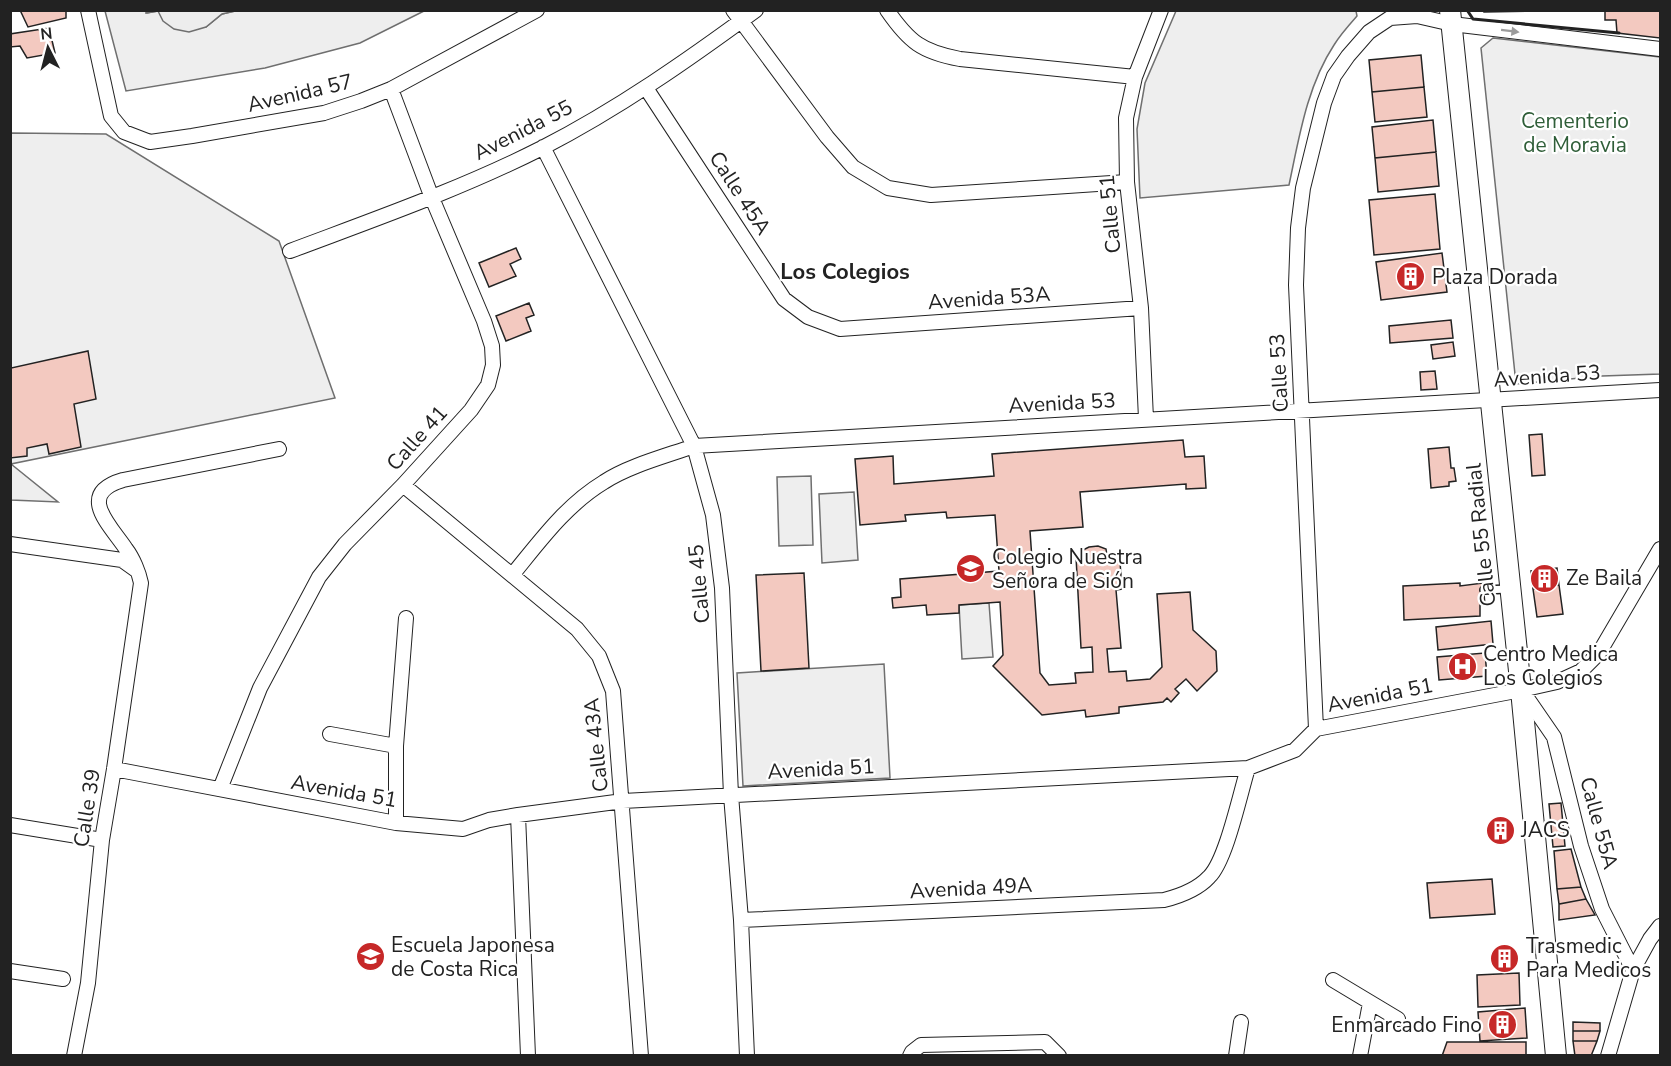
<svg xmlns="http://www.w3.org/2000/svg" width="1671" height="1066" viewBox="0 0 1671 1066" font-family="'Nunito Sans',sans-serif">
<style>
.green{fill:#eee;stroke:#6f6f6f;stroke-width:1.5}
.parking{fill:#ededed;stroke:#6f6f6f;stroke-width:1.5}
.building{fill:#f3c9c0;stroke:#222;stroke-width:1.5}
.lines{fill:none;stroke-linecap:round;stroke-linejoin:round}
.service-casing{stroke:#222;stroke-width:10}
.minor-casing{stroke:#222;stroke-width:16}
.secondary-casing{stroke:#222;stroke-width:22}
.service{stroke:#fff;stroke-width:7}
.minor{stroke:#fff;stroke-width:14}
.secondary{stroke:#fff;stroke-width:20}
.wall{stroke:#222;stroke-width:3}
.oneway{fill:#9c9c9c}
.labels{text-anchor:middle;stroke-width:4.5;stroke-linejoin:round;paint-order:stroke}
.street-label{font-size:21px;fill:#222;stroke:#fff}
.park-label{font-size:21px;fill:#2f5e38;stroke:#fff}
.poi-label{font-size:21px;fill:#222;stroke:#fff;text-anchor:start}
.neighbourhood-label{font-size:22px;font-weight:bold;fill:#222;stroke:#fff}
</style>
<rect width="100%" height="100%" fill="#fff"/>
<path class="green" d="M105,11H146L147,13L158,11L206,27L222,14L235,11H424L360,43L265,68L126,91Z
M1176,11H1356L1357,16C1349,25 1340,35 1334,45C1307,86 1299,138 1289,185L1140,198L1137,129L1145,83Z
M1493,38L1660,57V374L1602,376L1516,384L1481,48Z
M11,133L106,134L279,241L335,398L11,464L58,502L11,500Z
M811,476L813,545L779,546L777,477Z
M854,492L858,560L822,563L819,494Z
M989,603L993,657L962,659L959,605Z
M884,664L890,778L743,786L737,673Z"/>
<path class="parking" d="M146,11V10L235,11L222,14L206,27L189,32L174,29L163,21L158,11L146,13Z"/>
<path class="building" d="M20,10H66V18L28,27Z
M1484,10H1584L1484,12Z
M1605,10H1660V38L1617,33L1616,20H1605Z
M49,28L55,53L27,58L20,46L10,47V34Z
M1421,55L1424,87L1372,92L1369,60Z
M1424,87L1427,117L1375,122L1372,92Z
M1433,120L1436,152L1375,158L1372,127Z
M1436,152L1439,186L1378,192L1375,158Z
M1435,194L1440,249L1374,255L1369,200Z
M516,248L521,259L510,264L516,276L489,287L479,263Z
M1442,253L1447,292L1381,300L1376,262Z
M529,303L534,315L526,318L531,331L506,341L496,316Z
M1451,320L1453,338L1390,343L1389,326Z
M1453,342L1455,356L1433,359L1431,345Z
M88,351L96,399L74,404L81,447L49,454L47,444L27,448V456L10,458L11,368Z
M1435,371L1437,389L1421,390L1420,372Z
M1542,434L1545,475L1532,476L1529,435Z
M1183,440L1185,457L1204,456L1206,488L1186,489V484L1080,492L1083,527L1030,531L1040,673L1049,685L1076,683L1075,673L1093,672L1092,647L1081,648L1076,557L1083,556V550L1089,547L1098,546L1106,549L1107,556H1113L1114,563L1120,562L1122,589L1116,590L1121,648L1107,649L1109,672L1126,671L1127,681L1150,679L1162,667L1157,594L1190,592L1193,630L1216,651L1217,671L1197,691L1186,679L1175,689L1179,693L1171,702L1167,698L1163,702L1119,707V713L1086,717L1085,710L1042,715L993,666L1003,655L1000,602L959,605V613L927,615L926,605L893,608L892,598L901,597L900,579L999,571L995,515L947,518L946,512L905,515L906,521L860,525L855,459L893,456L894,484L994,476L992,454Z
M1449,447L1451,468H1454L1456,481L1449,482V486L1431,488L1428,449Z
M1557,568L1559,585L1533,589L1531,571Z
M804,573L809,668L761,671L756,575Z
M1460,583V586L1483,583L1485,605H1480V616L1404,620L1403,586Z
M1559,585L1563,614L1537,617L1533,589Z
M1491,621L1493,644L1438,650L1436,627Z
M1485,653L1487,676L1439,680L1437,657Z
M1561,803L1565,846L1553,847L1549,804Z
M1508,821L1510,837L1491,839L1489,824Z
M1571,849L1581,887L1557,889L1554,851Z
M1492,879L1495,914L1430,918L1427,883Z
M1581,887L1586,899L1559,904L1557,889Z
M1586,899L1595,915L1559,920V904Z
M1515,950L1516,965L1494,966L1493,951Z
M1519,973L1520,1005L1478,1007L1477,975Z
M1525,1008L1527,1038L1480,1041L1478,1012Z
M1573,1022L1600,1023V1031H1573Z
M1573,1031H1600L1597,1041H1573Z
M1573,1041H1597L1591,1056H1575Z
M1447,1042H1526V1056H1442Z"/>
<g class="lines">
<defs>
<path id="service" d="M1484,590L1508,589"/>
<path id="minor" d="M88,10L111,116L124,132L150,142L192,136L324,113L361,101L391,89L537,10
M733,10L827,137L853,167L888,188L931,195L1127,182
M887,10C909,42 922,52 960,59L1135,77
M646,88L784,299L808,317L840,329L1141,308
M543,147L694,446L713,515L722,588L731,795L741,920L747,1056
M290,251C375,219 461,189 542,148C618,109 688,60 756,10
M1146,419L1141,308L1127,182L1126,118L1135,77L1161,10
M403,485L577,629L599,656L613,691L641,1056
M10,544L122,560L136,570
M513,574C540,541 566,505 604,482C628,466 666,456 694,446L1660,390
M1523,692L1554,737L1581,846L1602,909L1633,970
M1316,729L1296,285L1298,228L1303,188L1324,103L1334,76L1348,56L1369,32L1390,18L1417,16L1452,24L1660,49
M330,734L396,746
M114,769L396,823L463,829L489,820L518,815L623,801L1248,768L1295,750L1316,729L1521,690L1557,682L1581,671L1599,653L1660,549
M220,789L260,688L319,577L345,544L403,485L471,410L488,385L493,365L492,346L484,321L432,198L391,89
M518,815L528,1056
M396,823V746L406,618
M10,825L102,840
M741,920L1164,900C1180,896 1197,890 1209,877C1226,861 1240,794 1248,768
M10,971L63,979
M1333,980L1398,1019
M74,1056L88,983L102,840L114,769L141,583C139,573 133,558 126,549C111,526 75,494 123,480L279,449
M910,1056L912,1052L921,1045L1045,1042L1059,1056
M1236,1056L1241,1022
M1360,1056L1370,1003
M1608,1056L1633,970L1650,939L1660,926"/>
<path id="secondary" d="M1450,10L1521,690L1556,1056"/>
</defs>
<use href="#service" class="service-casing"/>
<use href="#minor" class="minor-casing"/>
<use href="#secondary" class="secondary-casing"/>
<use href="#service" class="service"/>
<use href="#minor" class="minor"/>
<use href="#secondary" class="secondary"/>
<path class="wall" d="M1467,10L1473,19L1619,33"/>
</g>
<defs><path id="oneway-solid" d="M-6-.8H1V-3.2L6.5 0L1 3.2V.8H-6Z" transform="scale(1.5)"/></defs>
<use class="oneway" href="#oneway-solid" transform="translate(1510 31) rotate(7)"/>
<defs>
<symbol id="building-disc" viewBox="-11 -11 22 22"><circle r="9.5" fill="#c62828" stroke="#fff"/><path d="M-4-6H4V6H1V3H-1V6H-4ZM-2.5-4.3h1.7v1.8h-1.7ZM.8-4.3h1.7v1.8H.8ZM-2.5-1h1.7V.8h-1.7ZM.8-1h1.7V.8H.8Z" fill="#fff"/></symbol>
<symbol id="school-disc" viewBox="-11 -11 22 22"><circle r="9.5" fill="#c62828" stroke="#fff"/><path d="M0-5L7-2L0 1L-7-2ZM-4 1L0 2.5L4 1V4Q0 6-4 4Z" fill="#fff"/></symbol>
<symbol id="hospital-disc" viewBox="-11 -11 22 22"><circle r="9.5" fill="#c62828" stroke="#fff"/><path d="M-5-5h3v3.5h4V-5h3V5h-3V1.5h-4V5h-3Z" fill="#fff"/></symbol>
</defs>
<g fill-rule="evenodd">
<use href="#building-disc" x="1394" y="260" width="33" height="33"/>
<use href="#school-disc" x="954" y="552" width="33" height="33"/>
<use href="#building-disc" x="1528" y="562" width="33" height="33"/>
<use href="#hospital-disc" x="1446" y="650" width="33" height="33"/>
<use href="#building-disc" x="1484" y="814" width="33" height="33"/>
<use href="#school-disc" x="354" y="940" width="33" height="33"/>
<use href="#building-disc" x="1488" y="942" width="33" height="33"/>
<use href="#building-disc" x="1486" y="1008" width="33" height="33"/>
</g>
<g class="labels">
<g class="street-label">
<text transform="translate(300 93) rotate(-13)" y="7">Avenida 57</text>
<text transform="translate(523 130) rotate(-27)" y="7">Avenida 55</text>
<text transform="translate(740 193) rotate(57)" y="7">Calle 45A</text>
<text transform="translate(1110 214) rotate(-95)" y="7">Calle 51</text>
<text transform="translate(989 298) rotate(-4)" y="7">Avenida 53A</text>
<text transform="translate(1279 373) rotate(-93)" y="7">Calle 53</text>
<text transform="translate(1547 376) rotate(-4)" y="7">Avenida 53</text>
<text transform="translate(1062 403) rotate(-3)" y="7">Avenida 53</text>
<text transform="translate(417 438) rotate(-48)" y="7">Calle 41</text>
<text transform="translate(1481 535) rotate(-96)" y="7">Calle 55 Radial</text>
<text transform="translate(699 584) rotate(-95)" y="7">Calle 45</text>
<text transform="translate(1380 695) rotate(-11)" y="7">Avenida 51</text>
<text transform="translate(596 745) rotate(-96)" y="7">Calle 43A</text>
<text transform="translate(821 769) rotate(-3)" y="7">Avenida 51</text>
<text transform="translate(344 791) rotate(10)" y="7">Avenida 51</text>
<text transform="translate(87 808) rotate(-81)" y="7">Calle 39</text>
<text transform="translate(1599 823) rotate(75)" y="7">Calle 55A</text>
<text transform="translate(971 888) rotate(-3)" y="7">Avenida 49A</text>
</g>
<g class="park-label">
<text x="1575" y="128">Cementerio<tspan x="1575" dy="24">de Moravia</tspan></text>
</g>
<g class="poi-label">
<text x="1432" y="284">Plaza Dorada</text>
<text x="992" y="564">Colegio Nuestra<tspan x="992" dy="24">Señora de Sión</tspan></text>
<text x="1566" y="585">Ze Baila</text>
<text x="1483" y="661">Centro Medica<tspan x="1483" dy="24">Los Colegios</tspan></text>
<text x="1521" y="837">JACS</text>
<text x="391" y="952">Escuela Japonesa<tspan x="391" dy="24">de Costa Rica</tspan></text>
<text x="1526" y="953">Trasmedic<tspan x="1526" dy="24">Para Medicos</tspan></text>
<text x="1482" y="1032" text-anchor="end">Enmarcado Fino</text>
</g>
<g class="neighbourhood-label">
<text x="845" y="279">Los Colegios</text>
</g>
</g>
<rect width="1671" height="1066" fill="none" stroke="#222222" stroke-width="24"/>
<g transform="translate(48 48) rotate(354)" stroke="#ffffff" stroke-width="4.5" paint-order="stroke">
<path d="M0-4.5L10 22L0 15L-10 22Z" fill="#222222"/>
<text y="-9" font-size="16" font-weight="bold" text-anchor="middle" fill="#222222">N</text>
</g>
</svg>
